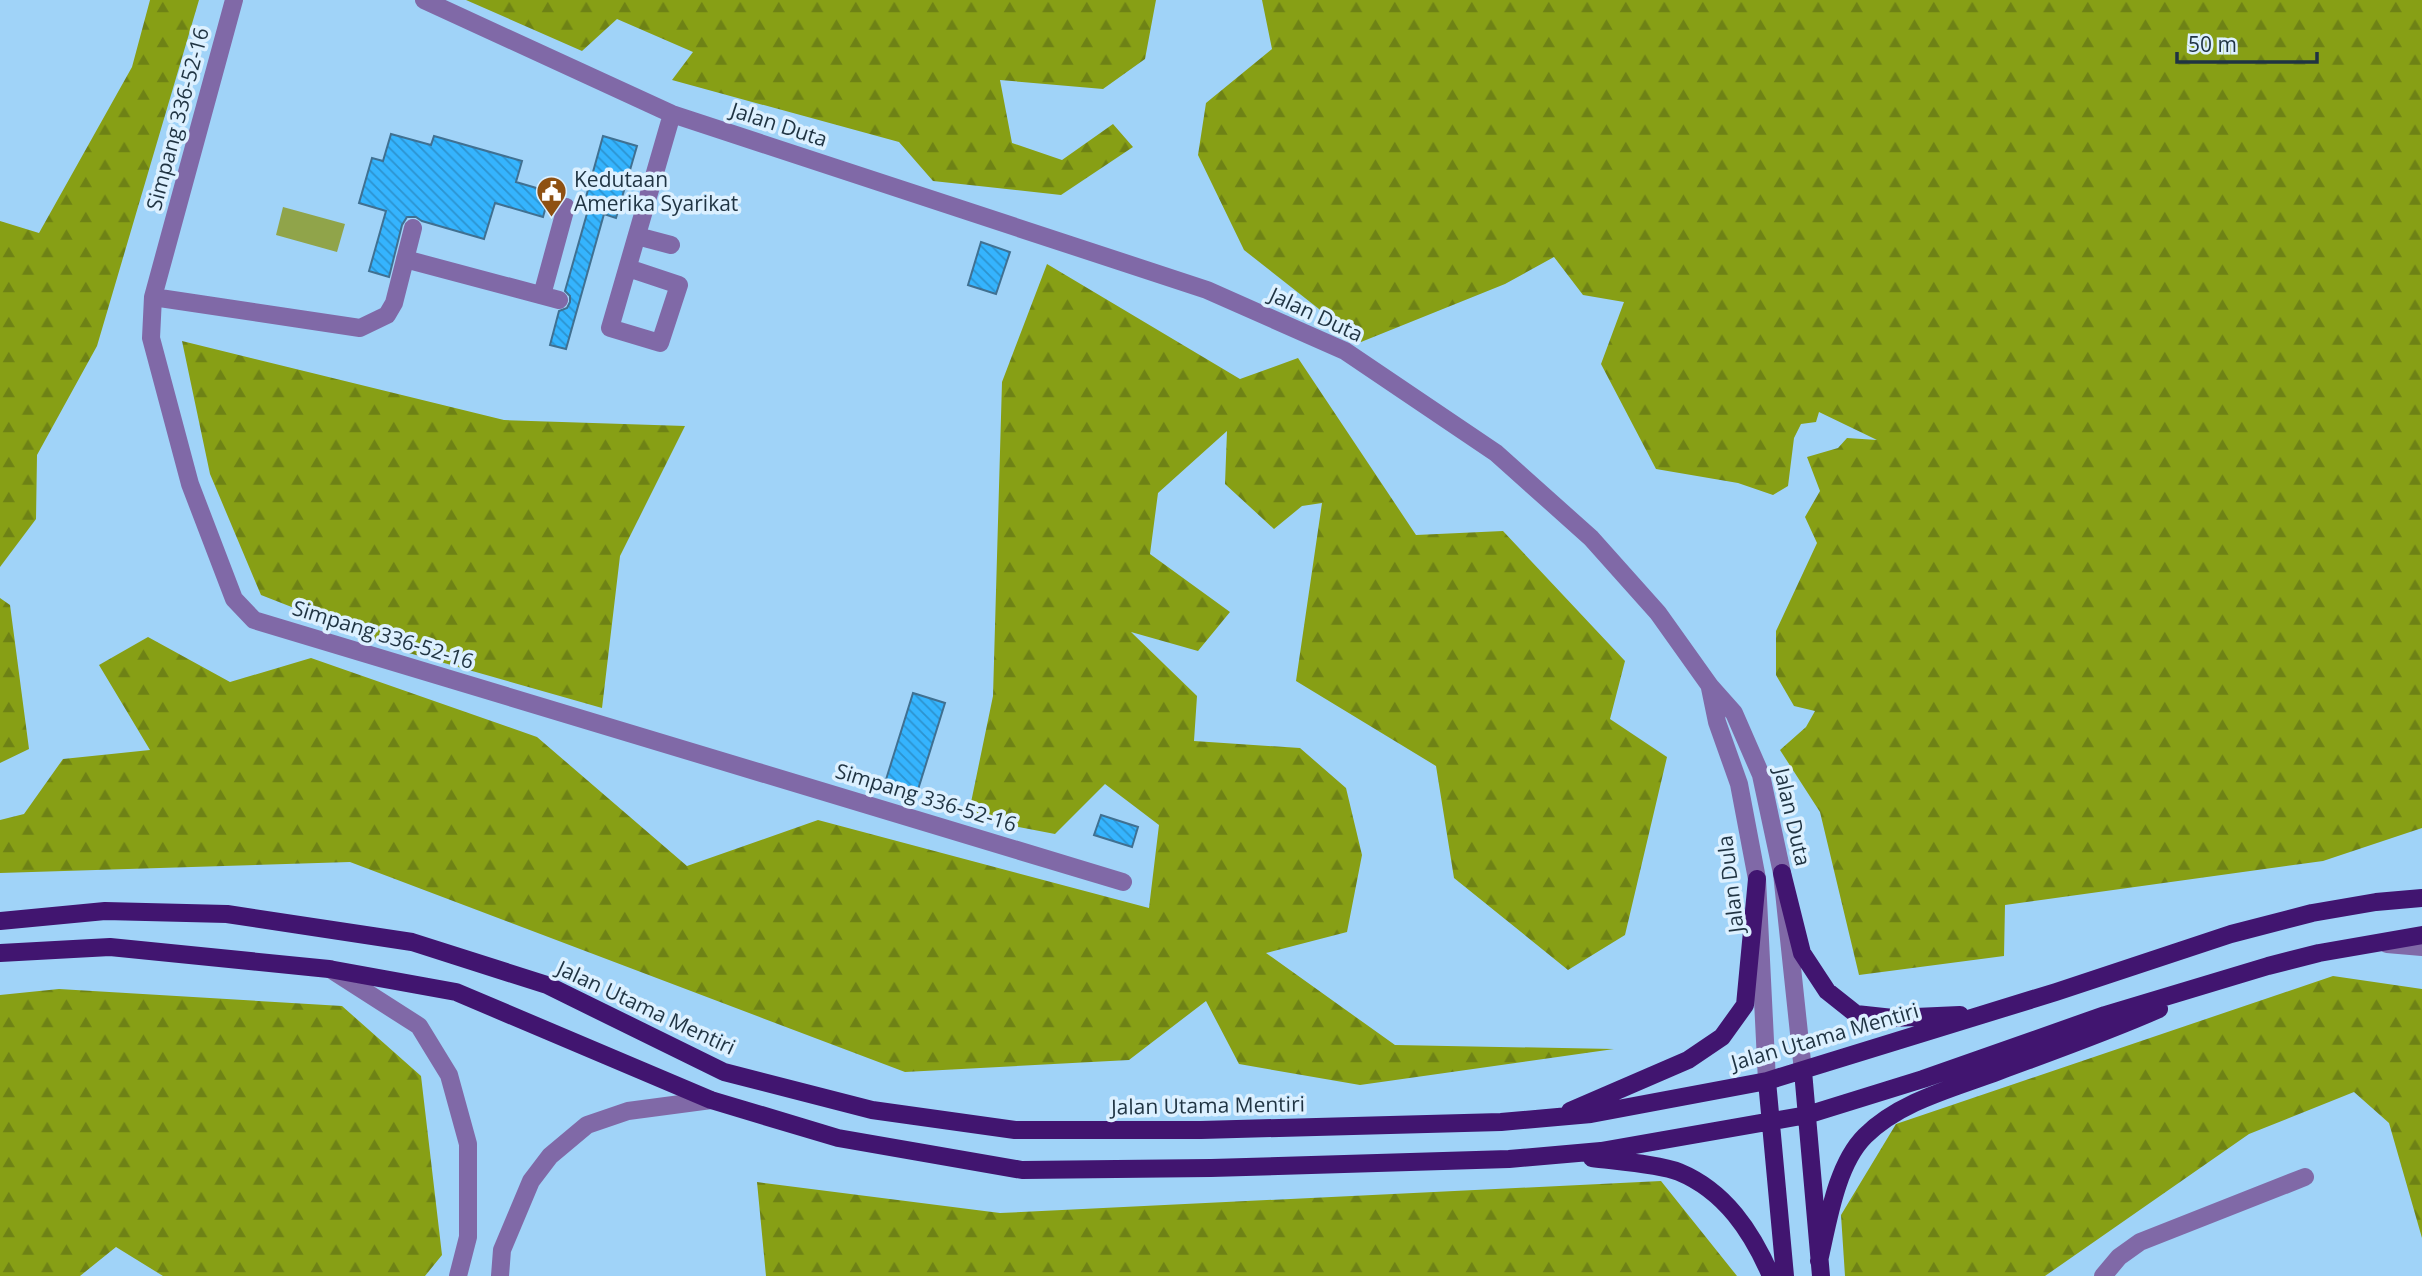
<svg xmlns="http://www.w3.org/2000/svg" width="2422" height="1276" viewBox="0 0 2422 1276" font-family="'Open Sans',sans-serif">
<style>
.forest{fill:url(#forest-firs)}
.pitch{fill:#90a44a}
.building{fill:url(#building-back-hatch);stroke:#407091;stroke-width:2}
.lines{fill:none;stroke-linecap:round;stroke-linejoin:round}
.minor{stroke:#8069a7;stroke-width:18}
.major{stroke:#411570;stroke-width:18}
.labels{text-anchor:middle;stroke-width:7;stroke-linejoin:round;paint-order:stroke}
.street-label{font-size:21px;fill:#1f3342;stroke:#dcf0ff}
.poi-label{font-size:21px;fill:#1f3342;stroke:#dcf0ff;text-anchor:start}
</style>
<defs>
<pattern id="forest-firs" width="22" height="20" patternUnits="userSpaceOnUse" patternTransform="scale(1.75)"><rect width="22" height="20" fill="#879f15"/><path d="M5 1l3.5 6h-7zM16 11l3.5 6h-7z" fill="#6e8215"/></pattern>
<pattern id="building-back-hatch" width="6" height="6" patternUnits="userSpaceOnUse" patternTransform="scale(1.75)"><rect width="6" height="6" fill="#35b4fe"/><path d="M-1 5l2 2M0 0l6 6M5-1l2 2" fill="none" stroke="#2c93cf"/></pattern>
</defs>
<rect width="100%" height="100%" fill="#a0d3f8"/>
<path class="forest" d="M150,0H199L97,346L37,455L36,519L0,567V221L39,233L132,67Z
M466,0H1156L1145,59L1103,89L1000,80L1012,143L1062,160L1113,124L1133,147L1061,195L933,181L899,142L672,80L693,52L617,19L582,51Z
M1262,0H2422V828L2323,861L2005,905L2004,956L1859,975L1820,812L1780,750L1806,727L1815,711L1794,706L1776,675V631L1817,543L1805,517L1820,491L1807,457L1838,448L1847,438L1877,440L1819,412L1816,422L1801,424L1794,438L1788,486L1773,495L1738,483L1656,469L1601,364L1624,302L1583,295L1554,257L1505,284L1361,342L1244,250L1198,155L1206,103L1272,49Z
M1047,264L1240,379L1298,358L1416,535L1503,531L1625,661L1610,719L1667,757L1625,935L1568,970L1454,878L1436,766L1296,681L1322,503L1302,506L1274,529L1225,484L1227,431L1158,493L1150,554L1230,612L1198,651L1131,632L1197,696L1194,741L1300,748L1346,788L1362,855L1347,932L1266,953L1395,1045L1614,1049L1360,1085L1239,1064L1206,1001L1129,1060L905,1072L350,862L0,873V820L24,814L63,759L150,750L99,665L148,637L230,682L311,658L537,737L687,866L818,820L1149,908L1159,825L1105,784L1055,834L968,817L993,696L1002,382Z
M182,341L504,420L685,426L620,556L602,708L409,653L261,595L210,474Z
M0,598L10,605L29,749L0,763Z
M2333,976L2422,989V1238L2389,1123L2354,1092L2249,1134L2045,1276H1845L1841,1215L1896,1124Z
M59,989L342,1006L421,1076L442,1255L425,1276H163L116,1247L80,1276H0V995Z
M1661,1181L1737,1276H766L757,1182L1000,1213Z"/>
<path class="pitch" d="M283,207L345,224L337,252L276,235Z"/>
<path class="building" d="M391,134L431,145L434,136L522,161L516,182L550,192L543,217L495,203L484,239L422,221L416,217H407L402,225L389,277L369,271L386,211L359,203L372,158L383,161Z
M603,136L637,146L616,218L604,214L566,349L550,345L559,311L567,308L570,302V296L565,291L588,210L583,208Z
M981,242L1010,252L996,294L968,285Z
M913,693L945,703L916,796L884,786Z
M1101,815L1138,827L1132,847L1094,835Z"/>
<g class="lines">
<path class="minor" d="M234,0L153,297L151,338L190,484L234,599L254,620L1123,882
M424,0L672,114L1207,290L1345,351L1496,453L1591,538L1658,613L1710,686L1734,713L1761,775L1782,873L1803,1071
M637,236L671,245
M405,259L559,300
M628,268L679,285L660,343L610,328L672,114
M542,295L566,207
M153,297L360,328L387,315L394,303L413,228
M1710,688L1717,722L1739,784L1757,879L1767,1081
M2387,944L2422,947
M330,969L419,1026L449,1075L468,1144V1237L458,1276
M500,1276L502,1250L531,1181L550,1156L587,1125L628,1111L711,1100
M2103,1276L2119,1257L2140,1242L2305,1177"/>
<path class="major" d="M1782,873L1802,953L1827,991L1856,1014L1893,1018L1960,1015
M0,921L105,911L227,914L412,942L547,985L724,1072L872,1110L1015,1130H1201L1501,1122L1591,1114L1767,1081L2056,992L2231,934L2312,913L2376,902L2422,898
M0,953L110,947L329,969L456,992L711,1100L838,1138L1022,1170L1211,1168L1509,1159L1601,1151L1807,1115L1923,1079L2105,1015L2268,966L2319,953L2422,935
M1803,1071L1821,1276
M1767,1081L1785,1276
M1570,1111L1688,1060L1722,1037L1745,1005L1757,879
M1592,1158C1614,1161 1660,1164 1679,1172C1725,1191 1752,1232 1771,1276
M1819,1261C1828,1222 1836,1165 1865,1136C1900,1101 1954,1088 1999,1071C2053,1051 2107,1032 2159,1009"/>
</g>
<defs>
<symbol id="civic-pin" viewBox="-11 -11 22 30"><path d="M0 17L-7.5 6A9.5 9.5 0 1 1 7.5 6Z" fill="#8e5112" stroke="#dcf0ff"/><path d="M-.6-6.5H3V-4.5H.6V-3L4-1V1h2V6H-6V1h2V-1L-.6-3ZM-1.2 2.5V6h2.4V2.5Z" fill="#fff"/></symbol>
</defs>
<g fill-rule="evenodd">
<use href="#civic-pin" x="534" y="174" width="35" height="47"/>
</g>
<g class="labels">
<g class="street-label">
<text transform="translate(178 119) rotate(-75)" y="7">Simpang 336-52-16</text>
<text transform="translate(779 125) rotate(18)" y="7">Jalan Duta</text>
<text transform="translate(1316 315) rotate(25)" y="7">Jalan Duta</text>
<text transform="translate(383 635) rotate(17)" y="7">Simpang 336-52-16</text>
<text transform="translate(926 798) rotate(17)" y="7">Simpang 336-52-16</text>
<text transform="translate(1792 817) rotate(77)" y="7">Jalan Duta</text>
<text transform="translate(1731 884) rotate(-97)" y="7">Jalan Dula</text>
<text transform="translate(646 1008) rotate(25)" y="7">Jalan Utama Mentiri</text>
<text transform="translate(1825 1037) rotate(-16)" y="7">Jalan Utama Mentiri</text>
<text transform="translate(1208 1106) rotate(-1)" y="7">Jalan Utama Mentiri</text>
</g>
<g class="poi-label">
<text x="574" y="187">Kedutaan<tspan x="574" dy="24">Amerika Syarikat</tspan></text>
</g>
</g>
<path d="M2177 52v10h140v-10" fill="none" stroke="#1f3342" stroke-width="3.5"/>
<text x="2188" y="52" font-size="21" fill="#1f3342" stroke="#dcf0ff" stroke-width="5" paint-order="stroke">50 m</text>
</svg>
